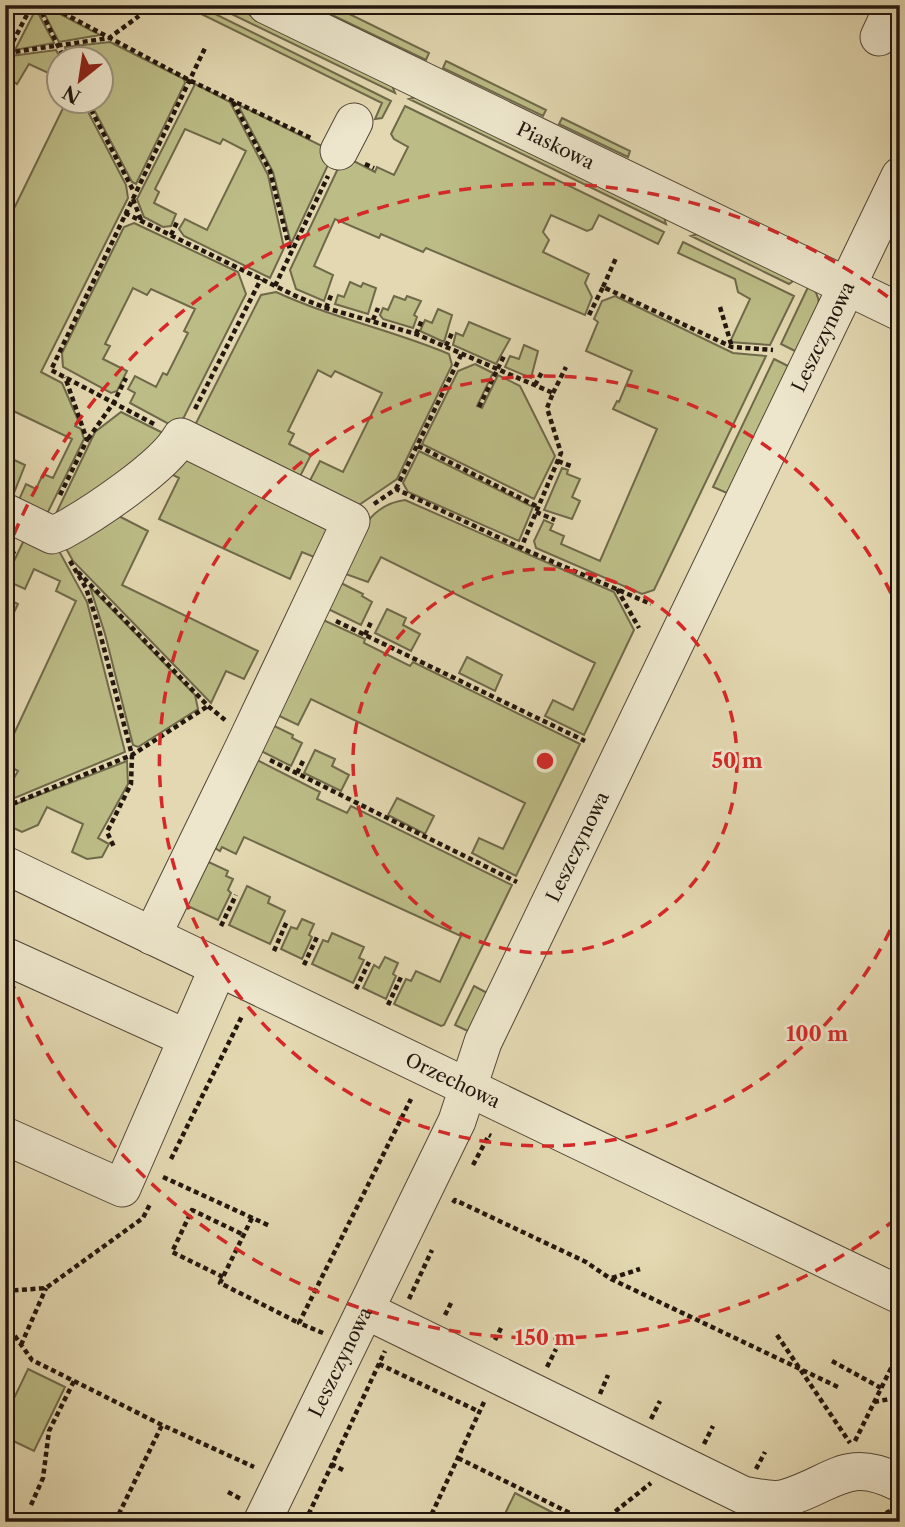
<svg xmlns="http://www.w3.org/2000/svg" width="905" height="1527" viewBox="0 0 905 1527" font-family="'Libre Caslon Text',serif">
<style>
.green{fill:#bcbc86;stroke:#6f694a;stroke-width:2}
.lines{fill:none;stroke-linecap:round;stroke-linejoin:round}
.minor-casing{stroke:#524637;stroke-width:39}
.path{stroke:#22160e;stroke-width:4.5;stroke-dasharray:5 3.5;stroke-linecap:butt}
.minor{stroke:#ede6cc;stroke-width:37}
.ring{fill:none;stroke:#d62828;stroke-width:3.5;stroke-dasharray:12 9}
.labels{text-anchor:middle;stroke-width:5;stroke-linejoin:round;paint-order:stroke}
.street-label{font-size:19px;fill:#22160e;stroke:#ede6cc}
.centre{fill:#d62828;stroke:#ede6cc;stroke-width:3.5}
.ring-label{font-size:21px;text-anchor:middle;font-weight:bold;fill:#d62828;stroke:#ede6cc;stroke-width:5;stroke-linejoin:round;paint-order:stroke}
</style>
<rect width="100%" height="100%" fill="#e3d8b1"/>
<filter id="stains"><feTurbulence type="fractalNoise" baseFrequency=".00286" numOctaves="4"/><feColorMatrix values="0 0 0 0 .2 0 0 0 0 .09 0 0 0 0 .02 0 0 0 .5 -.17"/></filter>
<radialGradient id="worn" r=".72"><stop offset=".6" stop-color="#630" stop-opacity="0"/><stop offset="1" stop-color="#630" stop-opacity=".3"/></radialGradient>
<path class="green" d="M40,5H43L100,35L59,42Z
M183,5H197L391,101L382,118L375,119L382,103Z
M213,5H230L391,83L395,93Z
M311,5H331L429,53L426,60Z
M36,9L54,43L15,50Z
M110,42L184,79L185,83L136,184L132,182L90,102H102V60L68,59L65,47Z
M56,50L61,59L59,89L49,84L53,75L29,64L17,84L8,78L5,82V68L11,56Z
M446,61L546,110L543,116L443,68Z
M195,84L230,102L268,175L284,248L270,278L184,236L179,229L185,219L207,230L246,151L223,139L220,144L185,129L155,189L159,192L154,203L176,214L171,226L163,227L144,217L137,199Z
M416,97L664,217L666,224L409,99Z
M66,102H83L126,185L128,198L41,372L62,383L78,420L75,426L81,429L84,439L44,520L17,504L26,484L36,489L43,474L53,478L72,439L5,407V227Z
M241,106L334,152L291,244L273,172L240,109Z
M405,106L664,232L658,244L599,215L592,229L587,231L551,215L543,232L549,240L543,252L589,274L585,283L592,297L585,315L426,248L423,252L381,234L379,238L335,219L314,266L333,275L324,301L296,289L290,270L342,160L346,157L375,172L377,167L394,175L408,147L394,139L391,134Z
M562,118L630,151L628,157L559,124Z
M134,223L238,272L246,294L178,429L130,403L135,393L128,389L135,376L156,387L163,373L167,375L188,333L184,331L195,309L151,289L147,295L133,288L105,344L110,346L103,359L127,371L117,391L111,393L63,367L62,353L124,227Z
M698,234L796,279L789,284L691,236Z
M683,242L794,296L770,345L730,342L750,299L738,292L735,279L678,253Z
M350,282L361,287L363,283L376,288L368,314L335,304L338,295L344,297Z
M809,285C832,302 809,333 801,354L781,344Z
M276,292C332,318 392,330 449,354L452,365L397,479L359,505L305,490L320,461L343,472L382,393L335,371L331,377L318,370L288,431L294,434L289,444L311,455L295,486L190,435L261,295Z
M394,296L405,300L407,296L421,301L414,315L417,317L413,328L383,319L380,315L383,308L388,310Z
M615,296L733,353L766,356L654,590L642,594L536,548L534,541L544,520L553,524L550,530L564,536L561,544L600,561L657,429L613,409L617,401L619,402L632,371L586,351L598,322L594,319L602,301Z
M438,309L452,315L444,342L420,331L425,320L432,323Z
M469,322L510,339L496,364L453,345L456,333L463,336Z
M524,345L538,351L531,378L505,367L510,356L519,359Z
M774,359L794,369L727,493L713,487Z
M475,364L493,373L477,406L482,408L498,375L520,386L555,456L534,499L422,444L458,371Z
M121,412L169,436L52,522L95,432Z
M419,451L533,507L519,541L408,492L403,483Z
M181,456L339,527L324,561L302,552L290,579L159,519L179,478L161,469Z
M10,458L25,465L10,503L5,504V463L7,464Z
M562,468L568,470L567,474L580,479L572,497L580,501L572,519L544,510Z
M405,500L614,592L634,630L584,735L545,716L553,700L573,710L595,663L381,557L368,582L340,572C356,541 366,505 405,500Z
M109,511L148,531L122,585L258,651L244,679L226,671L211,703L73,561L63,543Z
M24,540L58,549L87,602L125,752L5,802V794L18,771L5,764V753L76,601L56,591L60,581L34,569L25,589L5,580Z
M337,581L363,594L362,596L372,602L361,625L324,607Z
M90,587L195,695L198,709L138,747L133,745L105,634Z
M5,598L18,604L5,631Z
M387,609L406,618L403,625L420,634L411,651L375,633Z
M321,619L365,639L364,643L410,666L413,662L580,744L516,876L472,853L479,838L503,849L525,803L311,699L298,725L271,712Z
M467,657L502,675L495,691L459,673Z
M266,722L293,735L292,738L302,743L291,766L263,752L256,744Z
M315,750L335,759L332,766L349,775L341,791L304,773Z
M257,760L320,792L317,799L347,813L351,806L512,885L444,1025L441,1026L394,1004L406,979L411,981L416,971L440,982L461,936L244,837L236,854L222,847L220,851L215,848Z
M127,761L128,784L98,838L109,844L102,857L87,859L72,852L83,824L47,807L38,825L22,832L5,824V812L13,805Z
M397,798L434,816L425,834L388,815Z
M200,858L228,871L226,876L233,879L228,890L231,893L218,920L179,902Z
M247,886L270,897L268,903L285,911L270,944L229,925Z
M302,919L314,924L309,935L312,937L302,959L281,949L291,927L297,929Z
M332,933L364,947L359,958L364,960L353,983L312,964L323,940L328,942Z
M385,957L398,963L393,974L396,976L386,999L363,988L374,965L379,968Z
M474,986L491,995L472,1033L455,1025Z
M28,1369L65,1387L34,1451L5,1437V1417Z
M515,1493L571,1522H501Z"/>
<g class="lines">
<defs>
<g id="minor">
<path id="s1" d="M266,5L900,312"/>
<path d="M879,37L894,5"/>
<path d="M339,151L354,122"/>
<path d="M5,512L52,535L62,531C93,514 164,467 181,437L351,521L244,747L152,936"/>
<path id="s2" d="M5,865L900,1295"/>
<path d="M5,956L186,1038"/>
<path d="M5,1136L122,1188L218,968"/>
<path d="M365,1310L743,1495C756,1497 773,1502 786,1498C835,1483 846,1456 900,1483"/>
<path id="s3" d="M262,1522L457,1121L483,1042L900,176"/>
</g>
</defs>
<use href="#minor" class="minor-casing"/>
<path class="path" d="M38,5L65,60
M48,5L189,80L313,139
M7,53L109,38L139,16
M5,57L32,5
M87,102L134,192
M233,102L270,171L291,254
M365,164L374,168
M133,199L141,220
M125,213L298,297L326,308L416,334L553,393L547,408L561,453L521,548
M171,235L177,222
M275,286L328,176
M603,287L616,258
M720,307L732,347
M326,308L332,293
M589,315L603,287L732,347L773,350
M373,320L378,308
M416,334L422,320
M446,346L452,333
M535,385L542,372
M553,393L566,367
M479,407L504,356
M195,409L261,279
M154,424L51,370L205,48
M88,439L114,402L126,378
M418,446L538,507
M558,461L571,466
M396,489L462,353
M60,495L87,440L65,377
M374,504L396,489L521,548L651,604
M536,512L555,520
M70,561L86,588L96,618L132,755L131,784L107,832L114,847
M5,571L15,549
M78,572L208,706L225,720
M5,589L9,590
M617,589L639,628
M336,621L585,741
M365,635L372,620
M270,760L517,882
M297,773L303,761
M5,807L132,755L208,706
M221,926L236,895
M274,951L287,921
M304,965L317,937
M356,989L369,962
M388,1005L401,977
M171,1159L242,1016
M473,1165L489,1135L491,1136
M163,1177L270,1226
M453,1203L455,1200L586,1262L611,1279L838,1387
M252,1218L220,1283L299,1323
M223,1277L172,1252L192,1210L244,1235
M612,1278L640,1269
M5,1291L46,1288L143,1218L151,1202
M409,1299L432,1250
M445,1315L451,1303
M5,1322L32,1360L162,1425L254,1467
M323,1333L299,1323L411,1099
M777,1335L850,1443
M495,1340L501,1328
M21,1345L46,1288
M832,1361L881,1388
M379,1364L480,1412
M547,1367L556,1349
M600,1394L608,1375
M874,1402L900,1397
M651,1419L660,1401
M855,1441L900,1350
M704,1444L713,1426
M458,1458L588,1522
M331,1464L343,1470
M756,1469L765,1452
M228,1492L241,1499
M31,1505L43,1478L49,1431L74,1381
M887,1510L893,1522
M308,1515L319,1521
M115,1522L162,1425
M305,1522L385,1351
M428,1522L484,1402
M602,1522L651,1483"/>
<use href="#minor" class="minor"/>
</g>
<g class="ring">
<circle cx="545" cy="761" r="192"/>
<path d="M899 911A385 385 0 1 1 899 611"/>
<path d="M896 1219A577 577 0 0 1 6 968M6 554A577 577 0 0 1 896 303"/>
</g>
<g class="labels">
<g class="street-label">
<text dy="7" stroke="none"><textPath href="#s1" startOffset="322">Piaskowa</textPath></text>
<text dy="7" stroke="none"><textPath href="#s3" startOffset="1312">Leszczynowa</textPath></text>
<text dy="7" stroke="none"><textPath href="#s3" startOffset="746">Leszczynowa</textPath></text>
<text dy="7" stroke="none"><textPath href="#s2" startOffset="497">Orzechowa</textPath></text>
<text dy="7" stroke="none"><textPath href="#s3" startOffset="178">Leszczynowa</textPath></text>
</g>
</g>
<circle cx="545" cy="761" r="10" class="centre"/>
<g class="ring-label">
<text x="737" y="768">50 m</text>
<text x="817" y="1041">100 m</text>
<text x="545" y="1345">150 m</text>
</g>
<rect width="905" height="1527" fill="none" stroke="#e3d8b1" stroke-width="28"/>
<rect x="7" y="7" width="891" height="1513" fill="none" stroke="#22160e" stroke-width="3.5"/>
<rect x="14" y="14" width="877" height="1499" fill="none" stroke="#22160e" stroke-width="2"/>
<g transform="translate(80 80) rotate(210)"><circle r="33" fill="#ede6cc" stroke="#9c9380" stroke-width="2"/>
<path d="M0-5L12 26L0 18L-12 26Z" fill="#8f2418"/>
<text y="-10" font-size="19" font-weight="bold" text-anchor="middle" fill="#22160e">N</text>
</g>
<rect width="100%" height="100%" filter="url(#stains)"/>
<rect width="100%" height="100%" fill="url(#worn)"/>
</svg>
